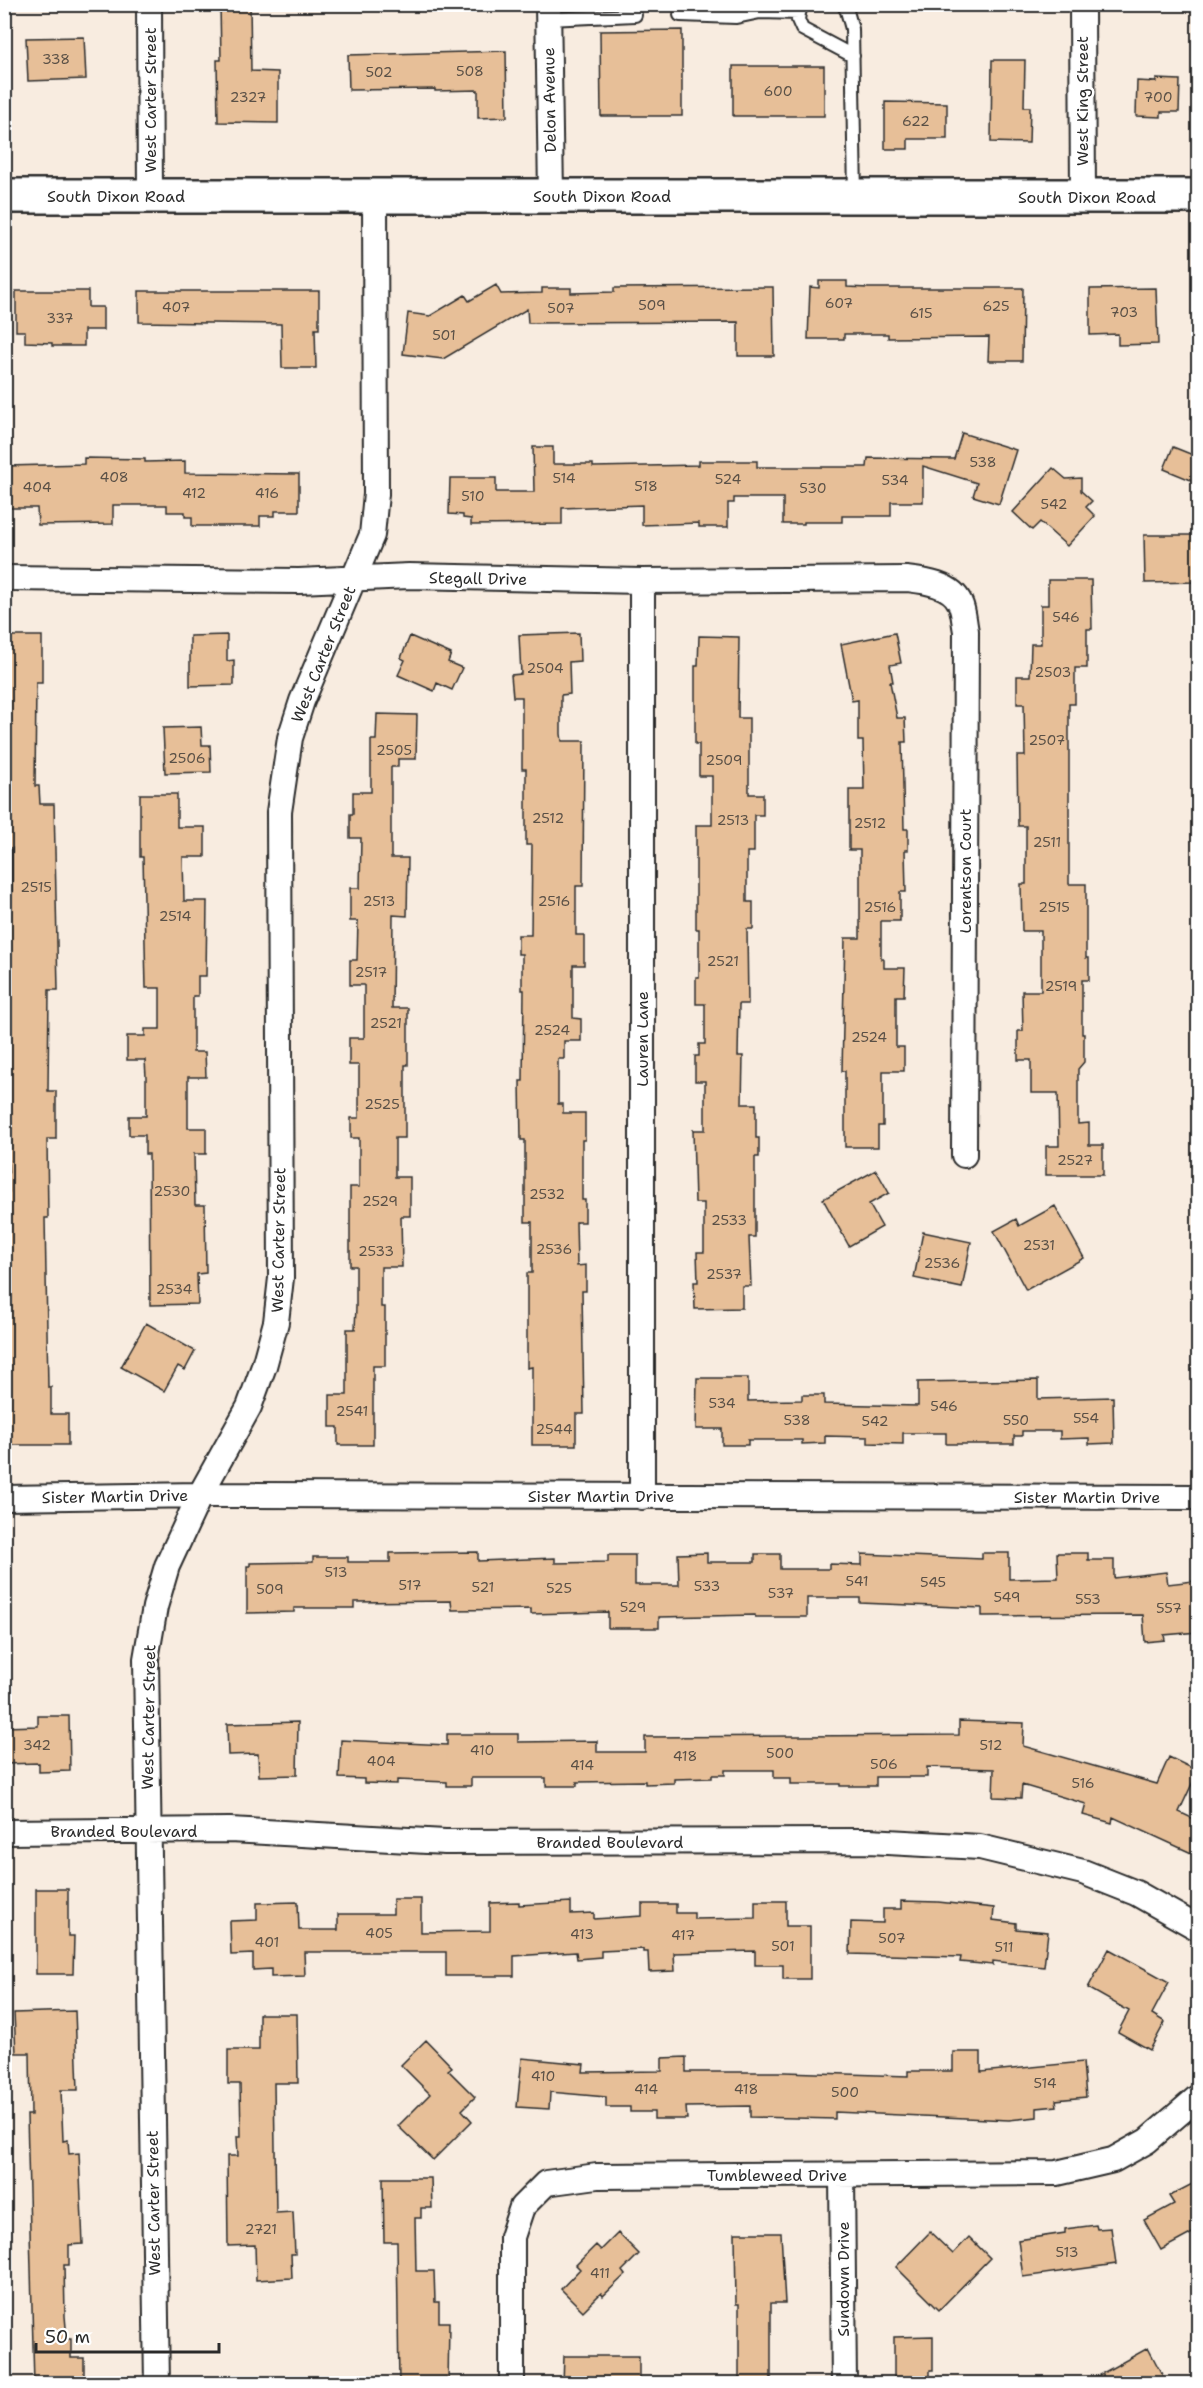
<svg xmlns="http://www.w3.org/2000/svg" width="1203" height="2388" viewBox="0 0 1203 2388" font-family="'Shantell Sans',sans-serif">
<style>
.building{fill:#e7bf98;stroke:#2b2b2b;stroke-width:1.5}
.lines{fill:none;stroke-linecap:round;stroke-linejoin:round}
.service-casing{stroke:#2b2b2b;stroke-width:16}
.minor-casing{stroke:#2b2b2b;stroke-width:28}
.secondary-casing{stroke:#2b2b2b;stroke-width:38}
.service{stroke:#fff;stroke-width:12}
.minor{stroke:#fff;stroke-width:24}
.secondary{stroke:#fff;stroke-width:33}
.labels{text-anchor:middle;stroke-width:5;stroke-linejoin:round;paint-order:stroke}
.number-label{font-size:14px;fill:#5a5046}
.street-label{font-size:16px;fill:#2b2b2b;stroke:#fff}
</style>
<rect width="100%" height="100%" fill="#f8ece0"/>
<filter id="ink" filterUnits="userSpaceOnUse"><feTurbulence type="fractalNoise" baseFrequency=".0167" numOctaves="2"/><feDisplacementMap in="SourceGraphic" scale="12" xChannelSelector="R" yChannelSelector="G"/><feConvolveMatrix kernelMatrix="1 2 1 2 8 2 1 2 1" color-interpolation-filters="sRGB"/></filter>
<g filter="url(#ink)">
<path class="building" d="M220,4H250L251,71L278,72V123L218,122L217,60H221Z
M682,30V116H601L600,31Z
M84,37L86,79L28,81L26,38Z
M506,51L507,117L478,118V90L435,91V89L349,90L348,55Z
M992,60H1025L1024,107H1030L1029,143L991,142Z
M733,66H824V116H733Z
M1156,79L1180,80L1179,112H1161V117L1136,116L1137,81L1156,82Z
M885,102L947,103V139H908V149H885Z
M819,281H847V287L868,288H1023L1022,361H988L989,337L888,338V334H844V339H808L810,287L819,288Z
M496,285L501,294L542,293V288H571V293L614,292V288L773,287L774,356H738V322L528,323L527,309L443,359L403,354L408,313L430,316L465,295L469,301Z
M1156,288L1158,344L1118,345V334L1090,335V289Z
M16,291H88V307H103V330H84V346H52V343L25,342V331H16Z
M139,291H319V329H315L316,368H282L281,324L139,322Z
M962,433L1016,450L999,504L973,496L977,483L923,466V502H891V516H842V522H804V524H783V498H734V503H728V527H699V523L642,525V505L562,508V524L471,525V519L463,518V515L449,514L450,478H496V492H534L533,447H553V464H593V467L699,465V461H757V467H867L868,458L954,459Z
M1173,447L1198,457V483L1164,469Z
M84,458L145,459V462L185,461V473L299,474V511H275V516H260V526H192V517H185V512H167V505H113V524L38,525L37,508H9L8,466L84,464Z
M1053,468L1066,479L1081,478V491L1092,501L1086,507L1095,516L1067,546L1040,522L1032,530L1013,512Z
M1144,535H1198V582L1145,583Z
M1048,580H1091L1092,629H1087V668H1075V704H1069V884H1086V958H1089V980H1082V1034H1084V1062L1078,1069V1124L1089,1123V1145H1103V1175H1046V1146H1059L1058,1093H1031V1060H1018V1031H1023L1022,991H1041V931H1022L1021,884H1026V826H1018L1017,756H1025L1024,704H1017V676H1030L1031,644H1041V605H1048Z
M579,633L580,661L569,662L570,694L561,695V734L562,741H584L583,886H576V935H584V965H573V1018L581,1019V1041H564V1059H558V1104H563V1113H585V1140H582V1200H585V1222H576L577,1266L586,1265V1291H582L584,1414H576V1445H532V1367L527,1368V1273H532V1222H525V1140H521L520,1081H523L524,990H522V954H518V935H531L532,845H526V769H522V697H513L511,675L521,674L519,635Z
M895,633L901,663L890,665L893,682H890L897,718H905L906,742H902L904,829H908V850H905L906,892H900V921H881V959H884V968H905L904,996H896V1047H904V1071H883V1126H878V1147H845V1071H842L845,938H860V850H849V790H864L863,741H858V700L852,701L841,644Z
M227,635V661L234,660V685L190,686V636Z
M4,636H42V683H36L35,786H39L40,804H54L58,990H49L48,1091H56V1139H47L48,1218H45L48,1387H51V1414H68V1445H7V1415H4V1192H9L7,1117H4V1090H9V1040H4V1014H7V967H4V892H12V848H4Z
M410,636L451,654L448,662L462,668L452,690L437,683L434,691L398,675L405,660L401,658Z
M699,636L739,637L738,718H749V794H763V815H754V852H747V902H753V929H747L748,1004H739L738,1056H743L742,1104H756V1138H759V1157H755V1237H749L751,1286H742V1308L695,1309L694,1282H698L697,1252H704V1203H695L693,1130H705V1081H695V1056H699V1044H705V1004H696V977H699V929H696V825H712V776H699V744H695V666H698Z
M377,714L417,715L416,759H398V767H391V858H408L407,916L393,915L392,1008H408V1065H405V1138H395V1177H410V1216H401L402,1267H381V1307H385V1366H373V1445H338V1427H330V1395H347V1329H355L356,1307V1266H350V1187H359V1138H351V1118H359V1065H349V1038H364V985H350V960H357L358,921H350V888H360L361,838H350V814H353V792H371V740H376Z
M201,727L202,745H210L211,772L165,773L163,728Z
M140,794H177V827H205V857H183L184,901H207L206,976H198V996H193V1052H205L206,1077H188V1128H206V1154H194L195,1205H205L206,1273L197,1274L198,1304L150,1305L149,1154H145V1135H129V1116H146V1077L145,1060H127V1036H145V1029H160V988H146L143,857H140Z
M876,1170L889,1193L869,1204L882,1227L849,1246L823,1199Z
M1055,1206L1084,1258L1026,1290L994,1231L1016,1219L1019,1226Z
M923,1232L971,1242L962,1288L914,1278Z
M146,1323L195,1351L185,1370L178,1366L164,1391L121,1367Z
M697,1378H748V1401L802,1400V1395H824V1404L918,1406V1382L1038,1380V1399L1113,1397L1114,1443L1089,1444V1438L1060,1439V1431H1022V1436H1014V1444H946V1433H903V1444L868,1443V1437L825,1436V1443L802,1444V1440H748V1445H722V1429H696Z
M478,1552V1561L555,1558V1563L608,1562V1555H635V1585H679L678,1554L707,1553V1562H755V1554H780V1569H829V1564L862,1565V1554L982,1559V1553H1009V1579L1058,1578L1057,1553H1088V1560H1114V1578L1166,1572L1168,1584L1193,1581L1198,1632L1164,1635L1165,1640L1145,1642L1143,1615L982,1616V1608L860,1603V1598H807V1617H755V1615L659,1617V1628H608V1612L531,1614V1609L452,1610L451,1601L354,1602V1608H294V1612L247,1613V1566H250V1563L313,1562V1557H348V1562H390V1553Z
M38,1716H69L70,1771L39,1772V1763L4,1764V1727L38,1726Z
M959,1721L1024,1723L1023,1746L1157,1784L1169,1757L1198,1771L1179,1812L1198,1821V1856L1113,1817L1112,1823L1083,1815L1086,1804L1022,1785L1021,1798L993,1797L994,1769L927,1767V1777H876V1786H840V1784H791V1778H774V1770H725V1775H712V1778L674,1779V1783L645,1784V1781L577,1782V1786H546V1778H471V1786H447V1782L397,1780V1784L364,1783V1779L339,1778L341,1740L447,1745V1734H518V1742L597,1741V1752H645V1737L959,1735Z
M298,1722L297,1775L259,1776L258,1754L228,1755L227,1724Z
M36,1889H68V1936H74L73,1974H36Z
M393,1899H421V1932L490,1931V1903L519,1902V1905L571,1902V1914L594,1913V1919L642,1916V1904H676V1913H694V1919L755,1918V1901H786V1926H810V1979H783V1965H755V1951L674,1953L675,1971L649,1972L648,1952H643V1949L601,1951V1957L577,1959L576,1952L514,1956V1976H446V1952H304L305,1976L271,1977V1969L253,1970V1954L231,1955L230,1921L257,1920V1903L298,1902L299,1930H338V1914H393Z
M901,1901L938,1902L994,1908L993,1920L1016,1923V1929L1048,1932L1044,1967L993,1961V1965L960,1962L961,1957L850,1954L851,1922L883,1923V1909H901Z
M1109,1949L1169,1982L1152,2014L1165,2022L1150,2050L1118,2032L1129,2011L1088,1988Z
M75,2011L78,2090H61L63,2141L68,2140L69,2154L79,2153L83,2244L69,2245V2265H64L65,2316L67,2339H71V2358H84V2384H34L27,2115H31L30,2053H16L14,2013Z
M259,2014H297L298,2083H274L276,2213L293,2212L295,2254H291L292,2278L256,2280L255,2245L228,2246L227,2156H238L237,2136H241L240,2084H228V2050H259Z
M426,2040L452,2067L448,2070L475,2097L462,2110L472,2121L433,2160L398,2126L430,2094L401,2065Z
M953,2052H981V2072L1083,2062L1086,2097L1056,2100L1057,2106L1037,2108V2117L1009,2120L835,2112V2119L750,2117V2106L686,2107L687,2119H654V2112H630V2107H606V2097L550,2092L549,2109L517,2107L522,2058L584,2064L583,2072L662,2071V2058L686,2057V2072H785L908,2076V2071H953Z
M383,2178H431L432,2208H421V2218H415L416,2271H434L435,2302H439V2322H449L448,2384H399L397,2242H384Z
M1198,2181V2230L1161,2250L1144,2220L1174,2204L1169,2196Z
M1096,2225L1097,2229L1111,2228L1116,2264L1023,2277L1018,2240L1065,2233V2229Z
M930,2232L953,2254L969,2237L990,2258L939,2310L896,2267Z
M618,2233L639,2254L622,2271L625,2275L603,2296L601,2293L583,2311L561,2289L580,2269L576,2265L596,2245L601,2250Z
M735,2233H781L785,2303H771V2384H739V2304H736Z
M933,2336V2370H930V2384H894V2337Z
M1148,2348L1167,2384H1083Z
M564,2356H639V2384H563Z"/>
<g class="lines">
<defs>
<path id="service" d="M843,4L847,11L852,29L855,196
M760,6V12L799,13L802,4
M799,13L798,20L802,29L853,56
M680,15L736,17L760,12
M548,19L635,15"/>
<path id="minor" d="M149,4L150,196
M548,4L551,195
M1082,4L1083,197
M4,578L299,581L409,576L642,581L907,579C924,581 952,584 960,603C964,611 964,623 966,631L964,1155
M642,1497V581
M4,1498L200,1495L1198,1497
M4,1832L230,1830L445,1842L869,1841L980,1847L1083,1872L1136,1893L1198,1928
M842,2175L844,2384
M157,2384L146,1659L155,1607L167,1566L200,1495L249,1407L264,1366L276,1322L281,1278L279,812L290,738L302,701L372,535L376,494L375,195
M512,2384V2237L522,2207L546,2183L597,2176L1057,2173L1113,2160L1147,2141L1198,2097"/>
<path id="secondary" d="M4,196H1198"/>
</defs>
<use href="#service" class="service-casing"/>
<use href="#minor" class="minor-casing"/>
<use href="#secondary" class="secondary-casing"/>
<use href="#service" class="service"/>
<use href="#minor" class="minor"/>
<use href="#secondary" class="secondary"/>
</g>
</g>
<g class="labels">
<g class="number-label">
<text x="56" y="64">338</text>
<text x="470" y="76">508</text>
<text x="379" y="77">502</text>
<text x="778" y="96">600</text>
<text x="248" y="102">2327</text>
<text x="1158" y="102">700</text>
<text x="916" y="126">622</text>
<text x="839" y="308">607</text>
<text x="652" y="310">509</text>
<text x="996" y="311">625</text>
<text x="176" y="312">407</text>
<text x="561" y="313">507</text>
<text x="1124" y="317">703</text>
<text x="921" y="318">615</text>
<text x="60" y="323">337</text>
<text x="444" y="340">501</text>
<text x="983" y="467">538</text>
<text x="114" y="482">408</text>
<text x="564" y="483">514</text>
<text x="728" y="484">524</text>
<text x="895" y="485">534</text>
<text x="646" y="491">518</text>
<text x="37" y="492">404</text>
<text x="813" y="493">530</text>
<text x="194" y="498">412</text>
<text x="267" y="498">416</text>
<text x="473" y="501">510</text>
<text x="1054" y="509">542</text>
<text x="1066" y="622">546</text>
<text x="545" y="673">2504</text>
<text x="1053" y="677">2503</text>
<text x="1047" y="745">2507</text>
<text x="394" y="755">2505</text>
<text x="187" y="763">2506</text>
<text x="724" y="765">2509</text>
<text x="548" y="823">2512</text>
<text x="733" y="825">2513</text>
<text x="870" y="828">2512</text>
<text x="1047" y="847">2511</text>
<text x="36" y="892">2515</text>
<text x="379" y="906">2513</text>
<text x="554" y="906">2516</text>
<text x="880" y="912">2516</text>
<text x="1054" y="912">2515</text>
<text x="175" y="921">2514</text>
<text x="723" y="966">2521</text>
<text x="371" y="977">2517</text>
<text x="1061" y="991">2519</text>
<text x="386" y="1028">2521</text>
<text x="552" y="1035">2524</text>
<text x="869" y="1042">2524</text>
<text x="382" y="1109">2525</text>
<text x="1075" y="1165">2527</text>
<text x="172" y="1196">2530</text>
<text x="547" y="1199">2532</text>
<text x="380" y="1206">2529</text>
<text x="729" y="1225">2533</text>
<text x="1039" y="1250">2531</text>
<text x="554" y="1254">2536</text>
<text x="376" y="1256">2533</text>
<text x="942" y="1268">2536</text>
<text x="724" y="1279">2537</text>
<text x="174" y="1294">2534</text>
<text x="722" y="1408">534</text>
<text x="944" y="1411">546</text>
<text x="352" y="1416">2541</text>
<text x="1086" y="1423">554</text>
<text x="797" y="1425">538</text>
<text x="1016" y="1425">550</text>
<text x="875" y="1426">542</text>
<text x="554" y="1434">2544</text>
<text x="336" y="1577">513</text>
<text x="857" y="1586">541</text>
<text x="933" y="1587">545</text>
<text x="410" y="1590">517</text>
<text x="707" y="1591">533</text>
<text x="483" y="1592">521</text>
<text x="559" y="1593">525</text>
<text x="270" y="1594">509</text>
<text x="781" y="1598">537</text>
<text x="1007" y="1602">549</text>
<text x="1088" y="1604">553</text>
<text x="633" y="1612">529</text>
<text x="1169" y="1613">557</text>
<text x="37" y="1750">342</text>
<text x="991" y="1750">512</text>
<text x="482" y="1755">410</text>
<text x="780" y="1758">500</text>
<text x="685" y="1761">418</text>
<text x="381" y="1766">404</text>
<text x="884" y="1769">506</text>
<text x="582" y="1770">414</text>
<text x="1083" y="1788">516</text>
<text x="379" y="1938">405</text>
<text x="582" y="1939">413</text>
<text x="683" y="1940">417</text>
<text x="892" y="1943">507</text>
<text x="267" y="1947">401</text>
<text x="783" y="1951">501</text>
<text x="1004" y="1952">511</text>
<text x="543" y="2081">410</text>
<text x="1045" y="2088">514</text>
<text x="646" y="2094">414</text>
<text x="746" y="2094">418</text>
<text x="845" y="2097">500</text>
<text x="261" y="2234">2721</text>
<text x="1067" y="2257">513</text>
<text x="600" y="2278">411</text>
</g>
<g class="street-label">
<text transform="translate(150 100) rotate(-90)" y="6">West Carter Street</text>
<text transform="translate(549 100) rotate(-91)" y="6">Delon Avenue</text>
<text transform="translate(1082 101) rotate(-90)" y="6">West King Street</text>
<text x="116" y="202">South Dixon Road</text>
<text x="602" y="202">South Dixon Road</text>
<text x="1087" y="203">South Dixon Road</text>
<text transform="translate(478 578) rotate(1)" y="6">Stegall Drive</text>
<text transform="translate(323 654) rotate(-68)" y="6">West Carter Street</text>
<text transform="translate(965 871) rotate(-90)" y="6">Lorentson Court</text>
<text transform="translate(642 1039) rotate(-90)" y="6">Lauren Lane</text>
<text transform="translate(278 1240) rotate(-89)" y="6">West Carter Street</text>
<text transform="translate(115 1496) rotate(-1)" y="6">Sister Martin Drive</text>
<text x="601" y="1502">Sister Martin Drive</text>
<text x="1087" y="1503">Sister Martin Drive</text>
<text transform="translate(148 1717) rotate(-89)" y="6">West Carter Street</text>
<text x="124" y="1837">Branded Boulevard</text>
<text x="610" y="1848">Branded Boulevard</text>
<text x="777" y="2181">Tumbleweed Drive</text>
<text transform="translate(153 2203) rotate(-91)" y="6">West Carter Street</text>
<text transform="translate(843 2279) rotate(-90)" y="6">Sundown Drive</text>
</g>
</g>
<rect width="1203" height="2388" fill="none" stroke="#fff" stroke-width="24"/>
<rect x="12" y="12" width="1179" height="2364" fill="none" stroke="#2b2b2b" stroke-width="2" filter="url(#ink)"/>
<path d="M36 2343v9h183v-9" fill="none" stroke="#2b2b2b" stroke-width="3"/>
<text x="45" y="2343" font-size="18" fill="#2b2b2b" stroke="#ffffff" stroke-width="4.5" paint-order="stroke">50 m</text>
</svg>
